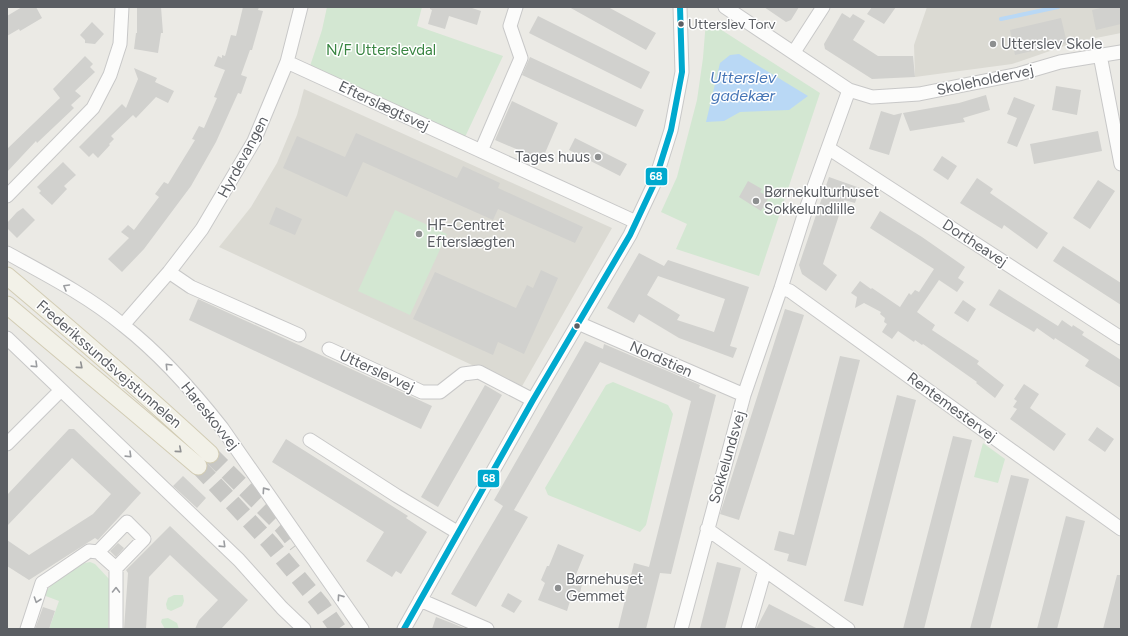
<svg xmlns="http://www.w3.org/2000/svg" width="1128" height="636" viewBox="0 0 1128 636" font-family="Figtree,sans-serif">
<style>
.education{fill:#dbdad3}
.green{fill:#d3e7d2}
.water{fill:#b9d8f5}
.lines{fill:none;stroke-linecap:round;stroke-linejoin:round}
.stream{stroke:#b9d8f5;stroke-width:4}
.building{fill:#d1d1ce;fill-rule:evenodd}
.major-tunnel{stroke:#c7c7c4;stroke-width:17;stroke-dasharray:17 8;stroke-linecap:butt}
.minor-casing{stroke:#c8c8c8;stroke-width:15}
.major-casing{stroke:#d2ccb4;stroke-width:19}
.minor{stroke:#fcfcfb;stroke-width:13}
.major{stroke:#f2f1e8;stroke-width:17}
.bus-1-casing{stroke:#fff;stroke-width:9}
.bus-1{stroke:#00a9ce;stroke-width:6}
.oneway{stroke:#9b9da0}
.oneway2{stroke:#909192}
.bus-dot{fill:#5b5e63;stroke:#fff;stroke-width:1.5}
.poi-dot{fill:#8d8f90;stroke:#fff;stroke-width:1.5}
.labels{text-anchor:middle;stroke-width:3;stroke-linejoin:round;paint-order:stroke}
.bus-label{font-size:14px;fill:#5b5e63;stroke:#fff;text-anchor:start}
.poi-label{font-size:15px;fill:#5b5e63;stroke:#fff;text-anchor:start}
.park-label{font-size:15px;fill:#388541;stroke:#fff}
.street-label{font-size:15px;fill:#5b5e63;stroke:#fff}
.water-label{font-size:16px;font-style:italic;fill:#4575b6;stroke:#fff}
.line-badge{stroke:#fff;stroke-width:1.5}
.badge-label{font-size:11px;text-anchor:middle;font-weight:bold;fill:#fff}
</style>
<rect width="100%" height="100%" fill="#ebeae5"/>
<path class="education" d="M927,7H1121V33L1076,42L1012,64L915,77L914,45Z
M304,89L612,228L521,388L219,247L251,207L277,163L297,115Z"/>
<path class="green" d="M327,7H422L417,26L503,56L465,137L310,66L322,30Z
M706,20L820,93L759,276L676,249L687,224L661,212L677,177L697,100L703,58Z
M395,210L447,234L410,315L358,291Z
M613,382L668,405L673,414L646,525L640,532L548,495L545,488L606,385Z
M983,443L1005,459L998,483L974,477Z
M90,562L95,564L110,580L108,629H49L59,601L43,595C53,580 70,572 85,563Z
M174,595H183L184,601L182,606L171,611L167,609L166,604L168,598Z
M168,618L177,623L179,629H165L161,622L162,619Z"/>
<path class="water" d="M739,54L808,96L789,110L740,112L724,121L706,122L720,63L730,55Z"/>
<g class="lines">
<path class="stream" d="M1001,19L1058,7"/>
</g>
<path class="building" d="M22,7H36L42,18L20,31L19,29L7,36V16Z
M137,7H161L163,33H161L158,53L134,49L136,33H137Z
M243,7H259L258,10L263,11L252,50H250L241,75L247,77L241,94L238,93L216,142L191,186L144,249L122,272L108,259L129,238L121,232L128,225L134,230L159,197L155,194L164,182L168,184L195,140L192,139L199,126L204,128L217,98L214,97L225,70L214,66L218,56L222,58V55L225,56L231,35L236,36Z
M430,7H469L481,11L477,25L449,16L445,29L428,24L432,10L430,9Z
M569,7H608L656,33L646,50Z
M764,7H799L791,20L786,22Z
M872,7H896L884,24L867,14Z
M1105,7H1121V24L1096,30L1092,10Z
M842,13L850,18L853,14L865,21L853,40L878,56H913L915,77L872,79L825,49L824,44Z
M538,16L650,72L641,89L529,33Z
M1061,18L1067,43L1015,55L1010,30Z
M92,22L104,34L95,44L85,43V40L80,35Z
M85,56L93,64L90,67L95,72L75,91L81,96L71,105L74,108L37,143L36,141L7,172V149L60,98L53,89Z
M530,57L644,110L636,127L522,75Z
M134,68L157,78L155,82L174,91L168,103L156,97L136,118L133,115L111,136L114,139L109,144L110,145L98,158L93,153L89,157L79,147L122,104L126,108L138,79Z
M1056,86L1081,90L1077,115L1052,110Z
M986,95L990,110L963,118L965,122L910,131L903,113L959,103Z
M1014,97L1035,105L1017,147L1007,143L1017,118L1007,114Z
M512,101L558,123L542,160L495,140Z
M881,111L894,115L902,113L889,155L869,149Z
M1098,131L1102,151L1034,164L1030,144Z
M356,133L457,178L463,166L500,183L498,188L583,227L575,243L498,209L493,220L363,162L347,197L283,168L297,136L345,157Z
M575,138L627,164L620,176L569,150Z
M942,156L957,166L948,180L933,170Z
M63,162L76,175L64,186L67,189L52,205L39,193L41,191L37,187Z
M829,177L860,188L855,203L844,200L823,264L837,275L826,291L802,274L799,265Z
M977,178L993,189L990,193L1048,233L1037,249L1004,225L1002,229L960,203Z
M1098,180L1115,191L1090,229L1073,218Z
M748,181L762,189L760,192L769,197L761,211L739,197Z
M276,207L302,219L295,235L269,224Z
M23,208L35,220L17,238L7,228V223L17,212Z
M880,211L922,237L965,267L958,278L964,282L957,292L939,280L917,312L935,325L932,330L979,361L977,364L1004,385L995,398L976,383L977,382L923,344L922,345L915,340L914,342L898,331L892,339L882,332L887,324L884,322L885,318L880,314L881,312L864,303L855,308L857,297L851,293L860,281L871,289L872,288L900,307L909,293L911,295L915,290L919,292L934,269L870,228Z
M1063,246L1121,283V305L1053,261Z
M639,253L664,266L668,260L749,287L730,346L737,348L733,358L679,338L639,314L634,323L607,308ZM658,276L725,299L714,332L677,320L680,315L647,295Z
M541,270L558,278L524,354L498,342L493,355L413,319L435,272L516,308L527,285L533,288Z
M999,289L1058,326L1062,320L1072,327L1073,325L1084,332L1082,335L1121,360V388L1085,366L1089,360L1055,338L1054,340L1037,328L1034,332L989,305Z
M198,299L432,406L421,429L189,320Z
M963,300L976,309L968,322L954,313Z
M785,309L804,315L739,520L720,514Z
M585,341L603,349L604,344L658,367L700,385L699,388L716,395L671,574L660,573L646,629H618L634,563L649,567L691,401L600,362L514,510L528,517L476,607L451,594L503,506L494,500Z
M840,356L860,360L806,566L787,561L789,554L774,550L779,531L794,535Z
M1024,384L1039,394L1030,408L1066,434L1054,451L1010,419L1017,409L1013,407L1017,401L1014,399Z
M485,385L502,395L438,507L421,497Z
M897,395L916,400L863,606L844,601Z
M1097,427L1114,439L1105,452L1088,440Z
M69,429H74L141,493L98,540L95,538L29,580L7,566V540L29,555L93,514L111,494L72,458L7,526V495Z
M953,436L972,440L924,629H903Z
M286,439L408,516L406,518L427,532L401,574L396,571L392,577L366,561L384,532L272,462Z
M1011,475L1029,479L990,629H970Z
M183,476L206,498L197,508L173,486Z
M1066,516L1085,521L1057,629H1037Z
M170,526L248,600L221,629H195L199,620L218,600L170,555L149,577L146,629H124L128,573L126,570Z
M118,543L124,548L116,557L110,551Z
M558,544L584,555L575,577L583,580L580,593L573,591L567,611L538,600L545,583L541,580L547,566H549Z
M717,562L741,568L725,629H700Z
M1117,575H1121V629H1103Z
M508,593L522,601L514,613L501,606Z
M769,604L818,629H756Z
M43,607L55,611L49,629H35Z
M436,617L454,624L466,629H432Z"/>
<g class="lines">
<path class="major-tunnel" d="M210,454L282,526L297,545
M198,466L270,543L322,606L338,629"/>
<defs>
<path id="minor" d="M725,7L849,90L872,97L919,94L1019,74L1060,62L1121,52
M794,52L823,7
M1100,55L1121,164
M287,62L636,222
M828,148L1121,338
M481,151L521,58L510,26L516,7
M7,196L93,108L110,75L120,44L122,7
M7,253C47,275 88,296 123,325C160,354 193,391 222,428L362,629
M169,272L191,287L299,335
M781,288L790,291L1121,529
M578,323L744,395
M123,325L169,272L202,229L254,141L287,62L301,7
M7,338L239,560L282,608L304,629
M329,349L422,392H440L463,374L479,372L533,400
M310,440L397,496L457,532
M7,444L61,390
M707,529L848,629
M98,552L127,522L144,539L116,568
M420,600L487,629
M27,629L42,583L48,579L89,551L98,552L116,568V629
M404,629L533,400L630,235L654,184L671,130L682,72L680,7
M681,629L744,395L781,288L806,209L849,90
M748,629L765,570"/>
<path id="major" d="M7,276C76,334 144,393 210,454
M7,305L138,415L198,466"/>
</defs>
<use href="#minor" class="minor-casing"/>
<use href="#major" class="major-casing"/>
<use href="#minor" class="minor"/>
<use href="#major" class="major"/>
<defs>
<path id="bus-1" d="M404,629L533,400L630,235L654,184L671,130L682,72L680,7"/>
</defs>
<use href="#bus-1" class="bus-1-casing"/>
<use href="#bus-1" class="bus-1"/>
</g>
<defs><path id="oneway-chevron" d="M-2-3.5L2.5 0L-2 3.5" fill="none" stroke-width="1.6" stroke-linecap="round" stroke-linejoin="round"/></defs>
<g class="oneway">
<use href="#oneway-chevron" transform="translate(66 287) rotate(-150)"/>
<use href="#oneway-chevron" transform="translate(35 365) rotate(44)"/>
<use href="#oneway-chevron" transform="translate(168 366) rotate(-134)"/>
<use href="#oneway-chevron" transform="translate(129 455) rotate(44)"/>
<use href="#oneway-chevron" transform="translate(265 490) rotate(-125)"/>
<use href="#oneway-chevron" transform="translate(223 545) rotate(44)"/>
<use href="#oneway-chevron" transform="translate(116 590) rotate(-89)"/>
<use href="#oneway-chevron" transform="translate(340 597) rotate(-125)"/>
<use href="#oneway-chevron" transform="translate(37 600) rotate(109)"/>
</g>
<g class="oneway2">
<use href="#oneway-chevron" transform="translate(80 366) rotate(40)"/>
<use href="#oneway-chevron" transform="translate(179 450) rotate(41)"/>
</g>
<g class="bus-dot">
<circle cx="681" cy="24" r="3.5"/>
<circle cx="577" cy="326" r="3.5"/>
</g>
<g class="poi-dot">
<circle cx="993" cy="44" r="4"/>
<circle cx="598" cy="157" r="4"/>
<circle cx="756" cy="201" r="4"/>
<circle cx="419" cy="234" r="4"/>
<circle cx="558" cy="588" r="4"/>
</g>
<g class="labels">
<g class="bus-label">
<text x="688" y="29">Utterslev Torv</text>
</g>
<g class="poi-label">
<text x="1001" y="49">Utterslev Skole</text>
<text x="590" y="162" text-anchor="end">Tages huus</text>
<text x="764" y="197">Børnekulturhuset<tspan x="764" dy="17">Sokkelundlille</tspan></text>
<text x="427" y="230">HF-Centret<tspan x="427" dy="17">Efterslægten</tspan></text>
<text x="566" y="584">Børnehuset<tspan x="566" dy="17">Gemmet</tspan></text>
</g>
<g class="park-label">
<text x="381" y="55">N/F Utterslevdal</text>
</g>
<g class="street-label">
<text transform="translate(985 80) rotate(-12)" y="5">Skoleholdervej</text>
<text transform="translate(384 106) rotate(25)" y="5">Efterslægtsvej</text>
<text transform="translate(243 157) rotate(-62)" y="5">Hyrdevangen</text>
<text transform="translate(975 243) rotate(33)" y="5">Dortheavej</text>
<text transform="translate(661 359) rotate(24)" y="5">Nordstien</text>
<text transform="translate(109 364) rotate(41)" y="5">Frederikssundsvejstunnelen</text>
<text transform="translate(377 371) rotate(25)" y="5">Utterslevvej</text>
<text transform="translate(952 407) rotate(36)" y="5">Rentemestervej</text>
<text transform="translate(210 416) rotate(51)" y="5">Hareskovvej</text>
<text transform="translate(727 457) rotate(-74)" y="5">Sokkelundsvej</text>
</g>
<g class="water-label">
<text x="743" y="83">Utterslev<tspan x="743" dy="18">gadekær</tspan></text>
</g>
</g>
<g class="line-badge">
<rect x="645" y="167" width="23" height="19" rx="4" fill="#00a9ce"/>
<rect x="477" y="469" width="23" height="19" rx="4" fill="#00a9ce"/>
</g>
<g class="badge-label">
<text x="656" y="180">68</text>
<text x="489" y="482">68</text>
</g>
<rect width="1128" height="636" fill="none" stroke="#5b5e63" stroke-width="16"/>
</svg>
